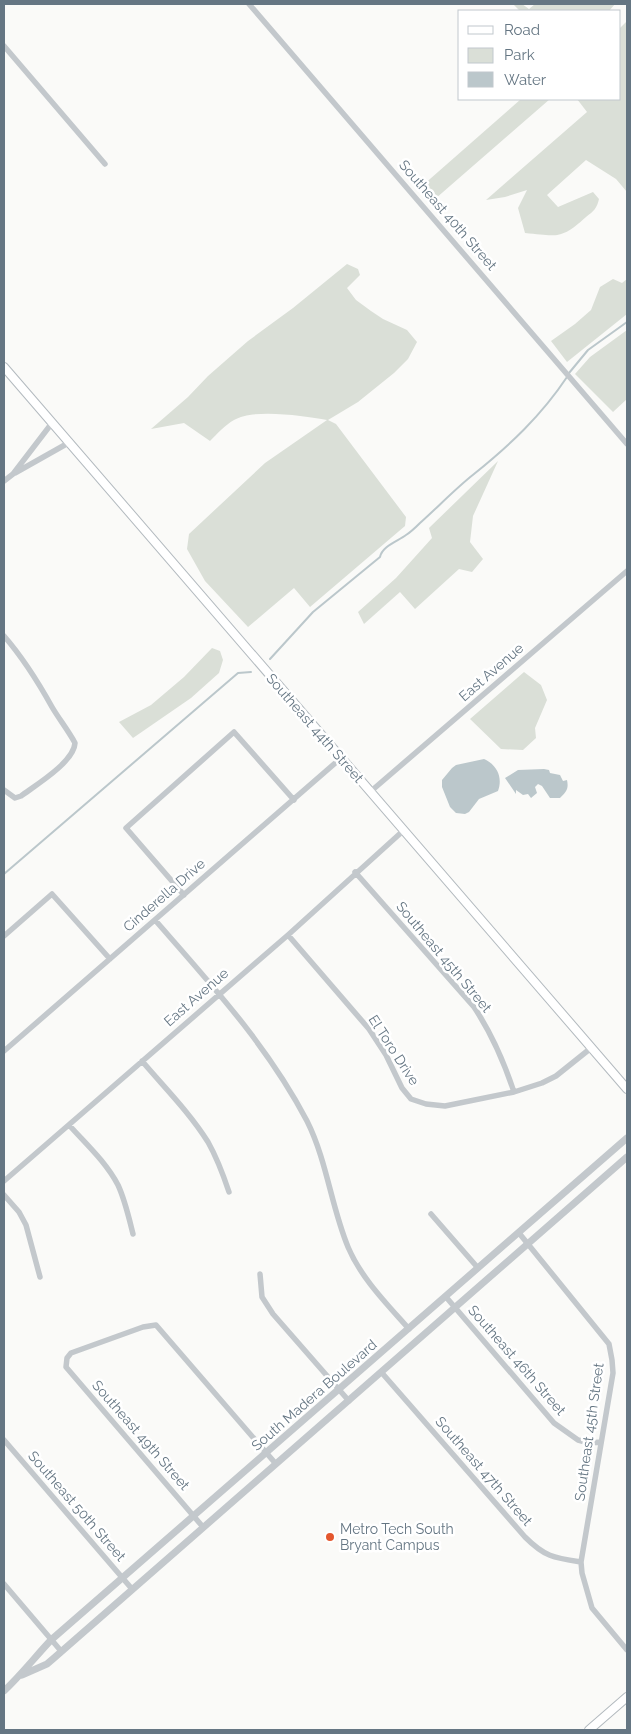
<svg xmlns="http://www.w3.org/2000/svg" width="631" height="1734" viewBox="0 0 631 1734" font-family="Raleway,sans-serif">
<style>
.green{fill:#dadfd7}
.water{fill:#bbc7cb}
.lines{fill:none;stroke-linecap:round;stroke-linejoin:round}
.stream{stroke:#bbc7cb;stroke-width:2}
.secondary-casing{stroke:#b3babf;stroke-width:10}
.minor{stroke:#c3c8cc;stroke-width:5.5}
.tertiary{stroke:#c3c8cc;stroke-width:7}
.secondary{stroke:#fff;stroke-width:8}
.poi-dot{fill:#e4572e;stroke:#fff;stroke-width:2}
.labels{text-anchor:middle;stroke-width:5;stroke-linejoin:round;paint-order:stroke}
.street-label{font-size:14px;fill:#657683;stroke:#fff}
.poi-label{font-size:14px;fill:#657683;stroke:#fff;text-anchor:start}
</style>
<rect width="100%" height="100%" fill="#fafaf8"/>
<path class="green" d="M513,4H522L529,9L535,4H615L609,11H520Z
M627,21V192L616,179L586,160L547,195L558,207L593,192L599,199C597,208 594,211 586,217C561,240 557,236 525,233L518,208L527,190L505,197L486,200L587,112L577,99H620V28Z
M521,99H550L435,199L422,186Z
M347,264L358,269L360,275L347,288L356,300L371,311L383,319L407,330L417,342L408,359L394,373L358,402L328,420L336,424L406,517L405,526L310,607L294,588L248,627L205,581L187,549L189,534L265,463L327,420C304,416 254,408 234,420C225,425 217,434 210,441L184,423L151,429L188,397L208,376L248,341L293,308Z
M613,279L622,283L627,279V314L567,362L551,341L575,324L591,310L600,287Z
M627,330V399L613,412L575,374L590,357Z
M498,461L473,516L470,542L483,559L472,572L459,569L415,609L400,592L364,624L358,612L396,578L432,538L429,528Z
M212,648L220,651L223,660L219,673L191,698L133,738L119,722L151,705L184,677Z
M524,672L541,685L547,700L535,728L536,738L523,750L501,749L470,719Z"/>
<path class="water" d="M484,759C497,765 503,777 498,791L479,799L469,812L465,814L456,813L450,807L442,787V780L452,768L456,765Z
M544,769L549,770L550,773L560,775L563,781L567,780C569,789 566,792 560,798H550L542,786L538,784L535,787L537,793L531,798L528,794L523,795L516,790V794L505,778L518,770Z"/>
<g class="lines">
<path class="stream" d="M569,373L588,350L627,322
M270,659L313,612L380,557C382,546 398,541 406,535C411,532 416,527 420,523C438,507 456,488 474,474C510,445 541,416 567,377
M4,874L238,673L251,672"/>
<defs>
<path id="secondary" d="M4,367L627,1089
M589,1730L627,1697"/>
</defs>
<use href="#secondary" class="secondary-casing"/>
<path class="minor" d="M249,4L627,444
M4,46L105,164
M15,473L70,442
M4,481L13,474L52,423
M4,636C24,659 37,680 52,707C59,719 68,730 75,743C74,762 36,785 21,796L15,798L4,790
M370,792L627,571
M355,872L474,1007C492,1034 504,1062 514,1092
M184,895L126,828L234,732L294,800
M155,920C210,983 268,1046 307,1121C327,1161 331,1206 348,1247C361,1278 387,1304 409,1329
M288,935L369,1029L386,1055L402,1088L411,1099L426,1104L445,1106L514,1092L542,1083L556,1076L591,1048
M4,936L52,894L110,959
M4,1051L341,758
M142,1061C164,1087 190,1113 208,1142C217,1158 223,1174 229,1192
M69,1125C86,1144 106,1162 118,1185C125,1200 129,1218 133,1234
M4,1181L288,935L404,830
M4,1195L19,1212L26,1225L40,1277
M431,1214L478,1268
M519,1233L609,1344L612,1360L613,1373L581,1562L582,1573L592,1608L627,1650
M260,1274L262,1297L273,1314L349,1401
M446,1297L554,1423L578,1440L589,1443L601,1442
M382,1373L525,1537C545,1557 554,1558 581,1562
M4,1440L132,1589
M203,1527L66,1367L67,1358L71,1353L143,1327L156,1325L276,1464
M4,1584L61,1651"/>
<path class="tertiary" d="M22,1675L47,1664L54,1658L627,1157
M4,1691C21,1675 35,1657 51,1640L627,1138"/>
<use href="#secondary" class="secondary"/>
</g>
<circle class="poi-dot" cx="330" cy="1537" r="5"/>
<g class="labels">
<g class="street-label">
<text transform="translate(448 215) rotate(49)" y="5">Southeast 40th Street</text>
<text transform="translate(491 672) rotate(-41)" y="5">East Avenue</text>
<text transform="translate(315 728) rotate(49)" y="5">Southeast 44th Street</text>
<text transform="translate(164 895) rotate(-41)" y="5">Cinderella Drive</text>
<text transform="translate(444 957) rotate(50)" y="5">Southeast 45th Street</text>
<text transform="translate(196 997) rotate(-41)" y="5">East Avenue</text>
<text transform="translate(394 1050) rotate(57)" y="5">El Toro Drive</text>
<text transform="translate(517 1360) rotate(49)" y="5">Southeast 46th Street</text>
<text transform="translate(314 1395) rotate(-41)" y="5">South Madera Boulevard</text>
<text transform="translate(589 1432) rotate(-82)" y="5">Southeast 45th Street</text>
<text transform="translate(141 1435) rotate(49)" y="5">Southeast 49th Street</text>
<text transform="translate(484 1471) rotate(49)" y="5">Southeast 47th Street</text>
<text transform="translate(77 1506) rotate(49)" y="5">Southeast 50th Street</text>
</g>
<g class="poi-label">
<text x="340" y="1534">Metro Tech South<tspan x="340" dy="16">Bryant Campus</tspan></text>
</g>
</g>
<rect width="631" height="1734" fill="none" stroke="#657683" stroke-width="10"/>
<rect x="458" y="10" width="162" height="90" fill="#ffffff" stroke="#c1c8cd"/>
<rect x="468" y="26" width="25" height="8" fill="#ffffff" stroke="#c1c8cd"/>
<text x="504" y="35" font-size="15" fill="#657683">Road</text>
<rect x="468" y="48" width="25" height="15" fill="#dadfd7" stroke="#c1c8cd"/>
<text x="504" y="60" font-size="15" fill="#657683">Park</text>
<rect x="468" y="72" width="25" height="15" fill="#bbc7cb" stroke="#c1c8cd"/>
<text x="504" y="85" font-size="15" fill="#657683">Water</text>
</svg>
